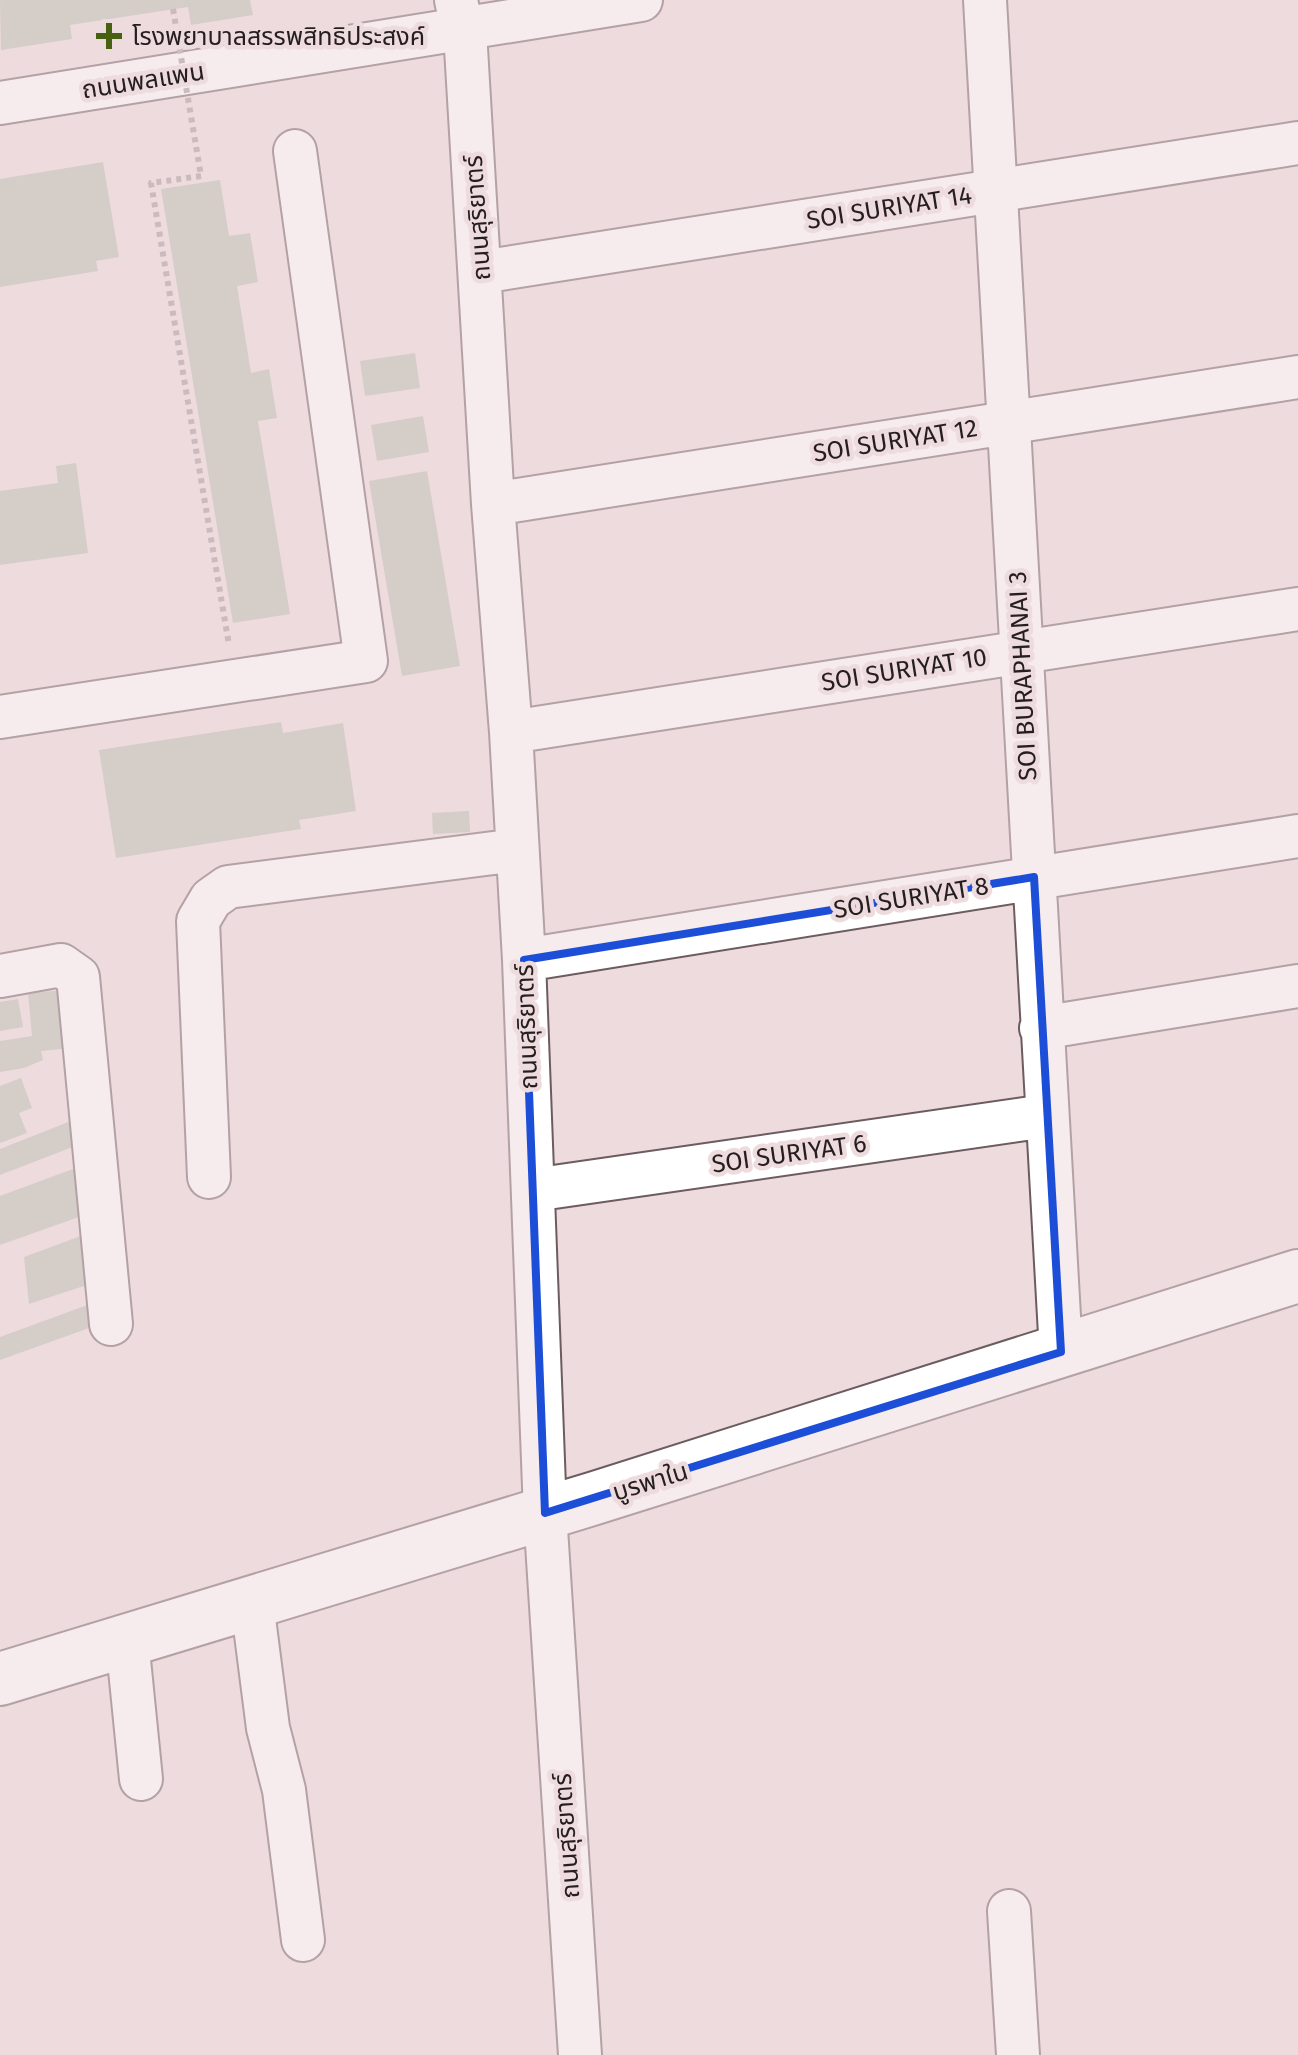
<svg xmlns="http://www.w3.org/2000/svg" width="1298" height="2055" viewBox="0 0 1298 2055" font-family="'Fira Sans','Noto Sans Thai',sans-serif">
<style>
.building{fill:#b6bdae}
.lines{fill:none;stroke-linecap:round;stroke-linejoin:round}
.minor-casing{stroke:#6c5c5f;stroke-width:46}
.major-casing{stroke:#6c5c5f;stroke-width:56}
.path{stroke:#a29496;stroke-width:6;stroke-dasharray:5 5;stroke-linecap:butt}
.minor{stroke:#fff;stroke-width:42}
.major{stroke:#fff;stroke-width:52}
.path-bridge{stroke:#a29496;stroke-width:6;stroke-dasharray:5 5;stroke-linecap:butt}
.marked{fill:none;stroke:#1d4ed8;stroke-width:8;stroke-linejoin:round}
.poi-dot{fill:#486111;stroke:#eedbde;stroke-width:4}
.labels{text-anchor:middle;stroke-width:9;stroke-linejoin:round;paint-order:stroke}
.poi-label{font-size:25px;fill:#251e1f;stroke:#eedbde;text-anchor:start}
.street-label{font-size:25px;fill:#251e1f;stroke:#eedbde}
</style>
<rect width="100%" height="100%" fill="#eedbde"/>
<path class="building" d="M0,0H250L253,15L191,25L188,7L70,25L72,39L1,50Z
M103,162L119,257L96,261L98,271L0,287V179Z
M220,180L229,236L250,233L258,282L237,286L251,373L269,369L277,418L258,421L290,614L233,623L161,189Z
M415,353L420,388L365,396L360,361Z
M423,416L429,452L377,461L371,425Z
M76,463L88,553L0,565V491L58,483L56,466Z
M427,471L460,666L402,676L369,481Z
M281,722L283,733L343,723L356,811L299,820L301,829L116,858L99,750Z
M469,811L470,832L433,834L432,813Z
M65,990L70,1048L41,1051L43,1060L24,1068L0,1072V1041L32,1036L28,993Z
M18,999L23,1027L0,1031V1002Z
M21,1078L32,1108L19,1113L27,1133L0,1143V1086Z
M86,1115L88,1141L0,1175V1149Z
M89,1163L93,1212L0,1245V1196Z
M94,1231L99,1281L29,1304L24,1257Z
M101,1300L103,1323L0,1360V1337Z"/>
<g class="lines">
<defs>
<path id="minor" d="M456,0L466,48L493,504L511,732L524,960L545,1513L580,2055
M985,0L1061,1352
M0,103L641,0
M481,272L1298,143
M493,504L1298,377
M0,717L366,661L295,151
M511,732L1298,609
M524,960L1298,836
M0,976L61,965L78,977L111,1324
M1041,1028L1298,986
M209,1177L198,921L211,899L228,887L517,850
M533,1190L1046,1116
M252,1603L268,1728L284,1790L303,1940
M127,1640L141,1779
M1009,1911L1018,2055"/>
<path id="major" d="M0,1679L595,1498L1298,1276"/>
</defs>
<use href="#minor" class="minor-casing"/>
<use href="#major" class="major-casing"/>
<path class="path" d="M201,176L151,183L229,645"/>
<use href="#minor" class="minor"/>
<use href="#major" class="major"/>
<path class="path-bridge" d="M173,9L201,176"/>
</g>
<path d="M0 0H1298V2055H0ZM1034,877L1061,1352L545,1513L524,960Z" fill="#eedbde" fill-opacity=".55" fill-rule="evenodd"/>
<path class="marked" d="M1034,877L1061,1352L545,1513L524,960Z"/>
<path class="poi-dot" d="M104 21h10v10h10v10h-10v10h-10v-10h-10v-10h10z"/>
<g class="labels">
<g class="poi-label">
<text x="132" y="45">โรงพยาบาลสรรพสิทธิประสงค์</text>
</g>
<g class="street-label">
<text transform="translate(143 80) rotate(-9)" y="9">ถนนพลแพน</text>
<text transform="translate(889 207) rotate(-9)" y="9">SOI SURIYAT 14</text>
<text transform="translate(477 218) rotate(-94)" y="9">ถนนสุริยาตร์</text>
<text transform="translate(895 440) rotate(-9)" y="9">SOI SURIYAT 12</text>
<text transform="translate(904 669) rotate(-9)" y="9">SOI SURIYAT 10</text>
<text transform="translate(1022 676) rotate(-93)" y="9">SOI BURAPHANAI 3</text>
<text transform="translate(911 897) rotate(-9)" y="9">SOI SURIYAT 8</text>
<text transform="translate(526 1027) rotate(-92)" y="9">ถนนสุริยาตร์</text>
<text transform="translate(789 1153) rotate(-8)" y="9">SOI SURIYAT 6</text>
<text transform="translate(650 1481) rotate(-17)" y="9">บูรพาใน</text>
<text transform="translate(566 1836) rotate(-94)" y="9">ถนนสุริยาตร์</text>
</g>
</g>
</svg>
